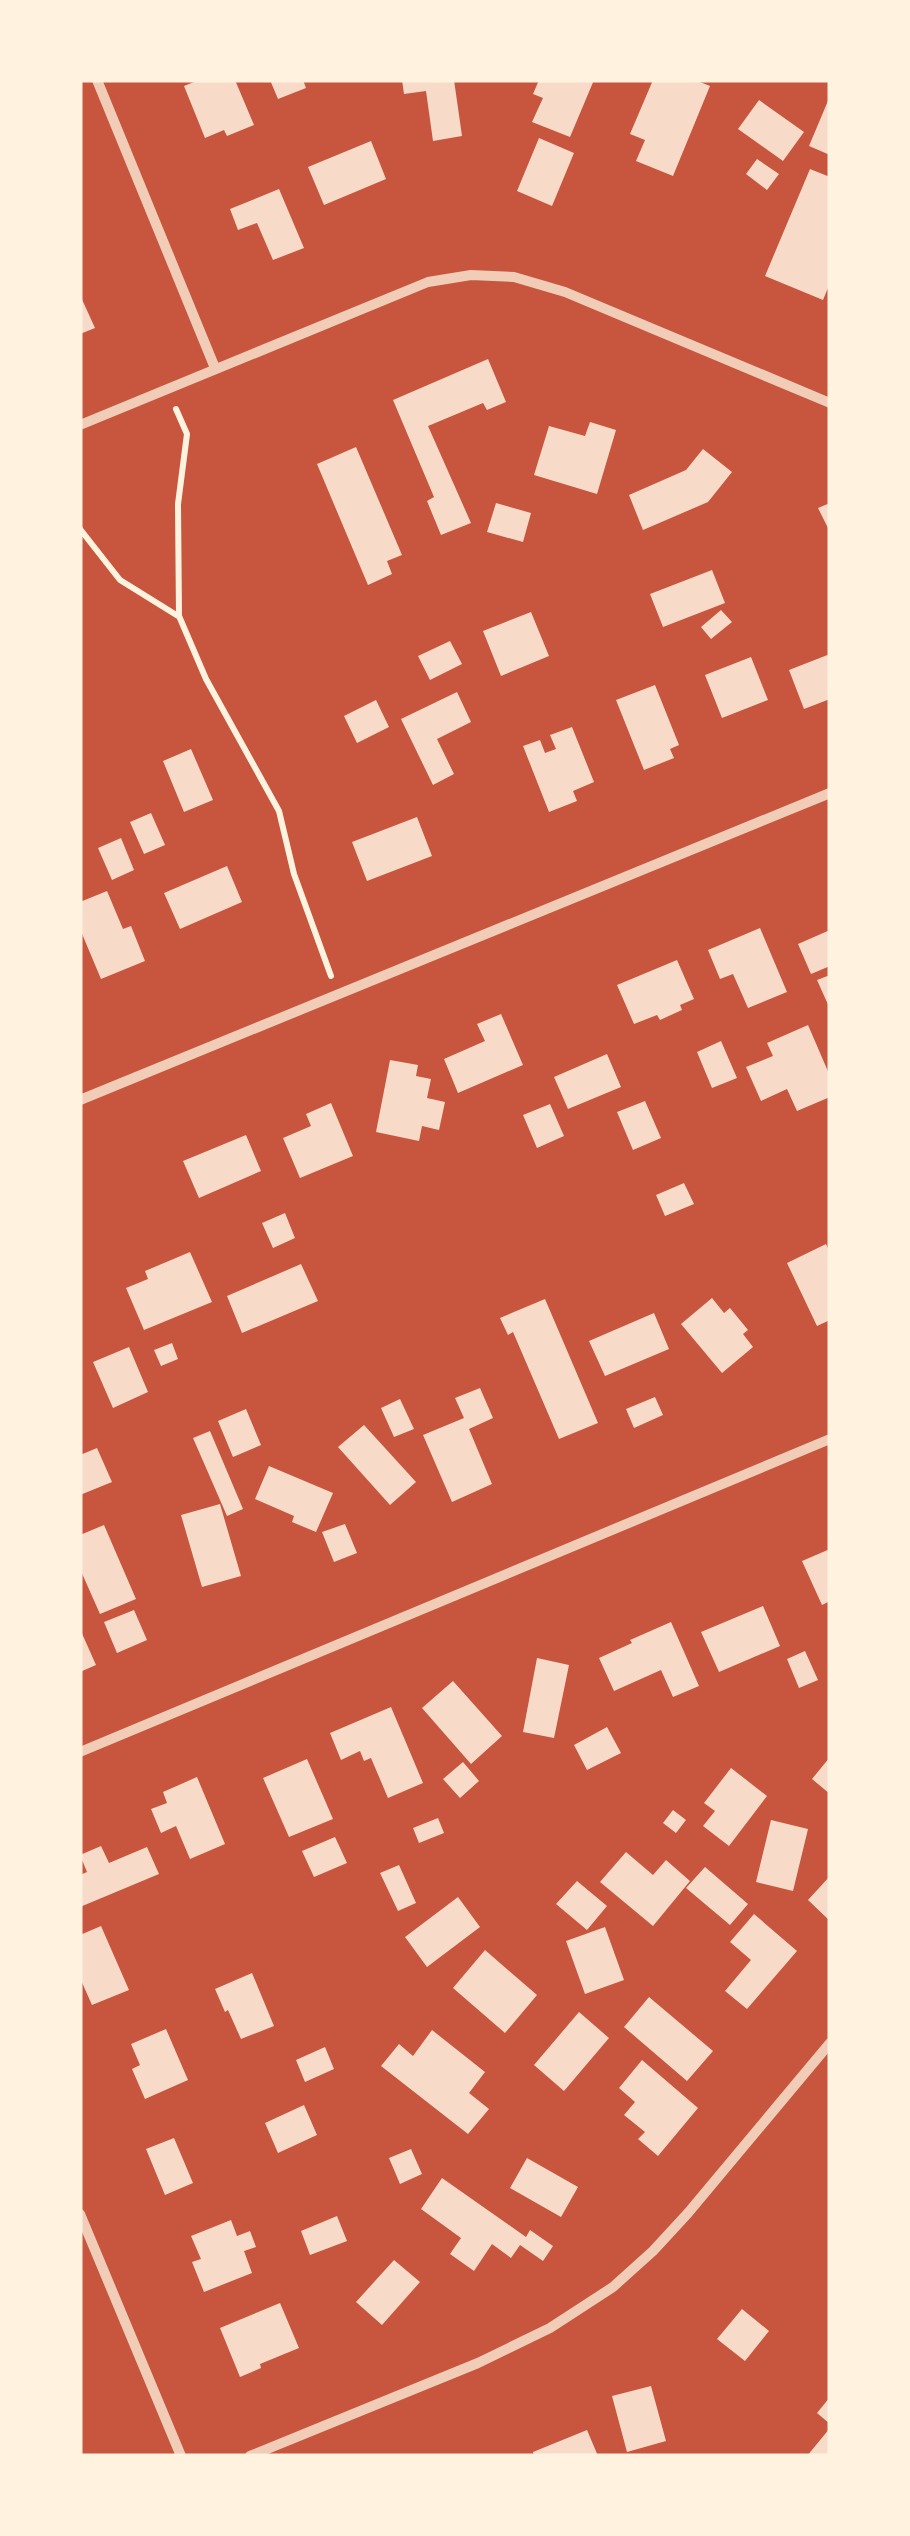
<svg xmlns="http://www.w3.org/2000/svg" width="910" height="2536" viewBox="0 0 910 2536" font-family="'Space Grotesk',sans-serif">
<style>
.building{fill:#f7dbc8}
.lines{fill:none;stroke-linecap:round;stroke-linejoin:round}
.path{stroke:#fff3e0;stroke-width:6}
.minor{stroke:#f1ccb7;stroke-width:10}
</style>
<rect width="100%" height="100%" fill="#c8553d"/>
<path class="building" d="M199,80H235L254,125L227,136L224,130L205,138L184,86Z
M270,80H303L306,88L278,99Z
M402,80H454L462,136L433,141L426,91L404,94Z
M539,80H594L570,137L532,122L543,98L533,94Z
M653,80H695L710,86L673,176L636,161L645,140L630,134Z
M830,96V155L809,146Z
M759,100L804,132L783,161L738,129Z
M539,138L574,153L552,206L517,191Z
M371,141L386,179L324,205L308,167Z
M757,159L779,174L767,190L746,174Z
M810,169L830,177V283L823,300L765,276Z
M279,189L304,248L273,260L257,223L238,230L230,209Z
M80,295L95,328L80,334Z
M488,359L506,402L487,410L483,403L428,426L471,523L441,535L427,501L434,497L393,400Z
M590,422L616,430L597,494L534,475L549,426L585,436Z
M356,447L402,555L387,561L392,574L368,585L317,464Z
M703,449L732,472L708,502L643,530L629,495L686,470Z
M496,503L531,513L523,542L487,532Z
M830,503V532L818,508Z
M712,570L725,603L663,627L650,594Z
M721,610L732,622L711,639L701,627Z
M531,612L549,656L501,676L483,631Z
M450,641L462,664L430,680L418,656Z
M830,654V699L804,709L789,670Z
M751,657L768,700L722,718L705,675Z
M655,685L679,745L670,749L674,758L644,770L616,700Z
M457,692L471,722L437,739L454,774L433,785L401,719Z
M376,700L389,727L357,743L344,716Z
M572,727L594,782L573,791L577,801L549,812L523,746L540,740L545,753L556,749L550,735Z
M191,749L213,800L184,812L163,761Z
M151,813L165,845L144,854L130,822Z
M417,817L432,856L367,881L352,842Z
M121,838L134,870L112,880L98,848Z
M227,866L242,902L180,929L164,893Z
M107,891L123,929L131,926L145,961L101,979L80,929V902Z
M760,928L787,992L748,1008L733,974L720,979L708,950Z
M830,930V966L811,974L798,944Z
M677,960L694,999L680,1005L682,1010L660,1020L657,1015L634,1024L617,985Z
M830,975V1009L817,980Z
M501,1014L523,1065L458,1093L444,1059L485,1041L477,1024Z
M808,1025L830,1076V1097L797,1111L787,1089L761,1101L746,1067L773,1056L767,1043Z
M721,1041L737,1078L712,1088L697,1052Z
M607,1054L621,1087L568,1109L554,1077Z
M390,1060L418,1065L416,1076L431,1079L427,1098L445,1102L439,1130L422,1126L419,1141L376,1132Z
M645,1101L661,1138L633,1150L617,1112Z
M331,1103L353,1156L300,1178L283,1138L311,1126L306,1114Z
M550,1104L564,1136L537,1148L523,1115Z
M246,1135L261,1171L199,1198L183,1161Z
M684,1183L694,1204L665,1216L656,1195Z
M285,1213L295,1238L273,1248L262,1223Z
M826,1244L830,1253V1320L817,1326L787,1263Z
M190,1252L212,1302L144,1330L126,1288L148,1279L145,1271Z
M301,1264L318,1301L242,1333L227,1296Z
M712,1298L724,1313L730,1308L748,1330L743,1334L753,1347L722,1373L681,1324Z
M545,1299L598,1423L559,1439L513,1332L508,1335L500,1318Z
M654,1313L669,1349L605,1376L589,1341Z
M172,1343L178,1359L161,1366L154,1350Z
M129,1347L148,1392L113,1408L93,1362Z
M480,1388L493,1418L469,1429L492,1484L452,1502L423,1435L464,1418L455,1398Z
M655,1397L663,1415L634,1428L626,1409Z
M400,1399L414,1429L394,1437L381,1408Z
M246,1409L261,1445L233,1457L218,1421Z
M364,1425L416,1482L390,1505L338,1447Z
M210,1431L243,1509L227,1516L193,1438Z
M97,1448L112,1482L80,1495V1455Z
M269,1466L333,1493L316,1532L292,1522L294,1516L255,1499Z
M220,1504L241,1576L202,1587L181,1515Z
M345,1524L357,1553L334,1562L322,1532Z
M104,1525L136,1599L100,1614L80,1569V1535Z
M830,1549V1601L822,1605L802,1561Z
M763,1606L780,1646L719,1672L701,1632Z
M134,1610L147,1640L117,1653L104,1622Z
M671,1622L699,1686L673,1697L661,1670L614,1691L599,1658L632,1643L630,1640Z
M80,1629L96,1665L80,1672Z
M805,1651L818,1680L799,1688L787,1659Z
M537,1658L569,1665L554,1738L523,1732Z
M453,1681L502,1736L471,1764L422,1708Z
M391,1707L423,1783L388,1798L371,1758L364,1761L360,1751L341,1760L330,1733Z
M607,1727L621,1753L587,1770L574,1745Z
M830,1757V1794L812,1779Z
M307,1759L333,1819L289,1837L263,1778Z
M463,1762L479,1781L460,1798L443,1779Z
M731,1768L767,1796L729,1846L703,1826L715,1811L704,1803Z
M197,1777L225,1844L190,1859L176,1826L161,1833L151,1809L167,1803L163,1792Z
M673,1810L686,1820L676,1833L663,1823Z
M438,1818L444,1833L419,1843L413,1828Z
M771,1820L808,1829L793,1891L756,1882Z
M335,1837L347,1863L314,1877L302,1851Z
M101,1846L109,1863L147,1847L159,1874L80,1907V1875L87,1872L80,1855Z
M626,1852L653,1875L666,1860L690,1881L653,1926L600,1882Z
M399,1865L416,1903L398,1911L380,1873Z
M705,1867L748,1904L730,1925L686,1888Z
M830,1876V1921L808,1900Z
M577,1881L607,1906L587,1930L556,1904Z
M458,1897L480,1927L427,1967L405,1937Z
M754,1914L797,1951L747,2009L725,1991L751,1960L730,1942Z
M101,1926L129,1990L92,2005L80,1978V1935Z
M605,1927L624,1980L585,1994L566,1941Z
M485,1950L537,1995L505,2033L453,1988Z
M252,1973L274,2026L241,2039L228,2010L225,2012L215,1989Z
M649,1997L713,2051L687,2081L624,2027Z
M579,2012L609,2038L564,2091L534,2065Z
M166,2029L188,2080L145,2099L132,2069L140,2065L131,2044Z
M432,2030L485,2072L469,2093L489,2109L468,2134L381,2066L399,2044L413,2056Z
M325,2047L334,2069L305,2082L296,2060Z
M642,2060L698,2108L658,2156L638,2139L645,2132L624,2115L635,2102L619,2088Z
M304,2105L317,2135L278,2153L265,2123Z
M174,2138L193,2183L165,2195L146,2149Z
M411,2149L422,2174L400,2184L389,2158Z
M527,2158L578,2187L561,2217L510,2188Z
M442,2178L526,2237L530,2230L553,2246L543,2261L520,2245L511,2258L492,2244L474,2271L450,2254L461,2238L421,2209Z
M337,2216L347,2241L310,2255L301,2231Z
M231,2220L237,2236L250,2231L256,2247L244,2251L252,2273L204,2292L192,2262L201,2259L191,2236Z
M394,2260L420,2282L382,2325L356,2302Z
M280,2303L299,2348L260,2364L261,2368L240,2377L220,2328Z
M742,2309L769,2331L745,2361L717,2339Z
M651,2386L666,2441L627,2452L612,2396Z
M830,2397V2424L817,2413Z
M830,2428V2456H807Z
M587,2430L598,2456H534L533,2452Z"/>
<g class="lines">
<path class="path" d="M176,409L187,434L178,504L179,616L206,679L279,811L294,874L331,976
M80,529L120,580L178,616"/>
<path class="minor" d="M97,80L215,368
M80,425L428,282L471,275L514,277L565,292L830,403
M80,1100L830,793
M80,1752L830,1439
M80,2214L181,2456
M250,2456L478,2363L550,2328L613,2287L653,2251L688,2213L830,2043"/>
</g>
<rect width="910" height="2536" fill="none" stroke="#fff3e0" stroke-width="165"/>
</svg>
